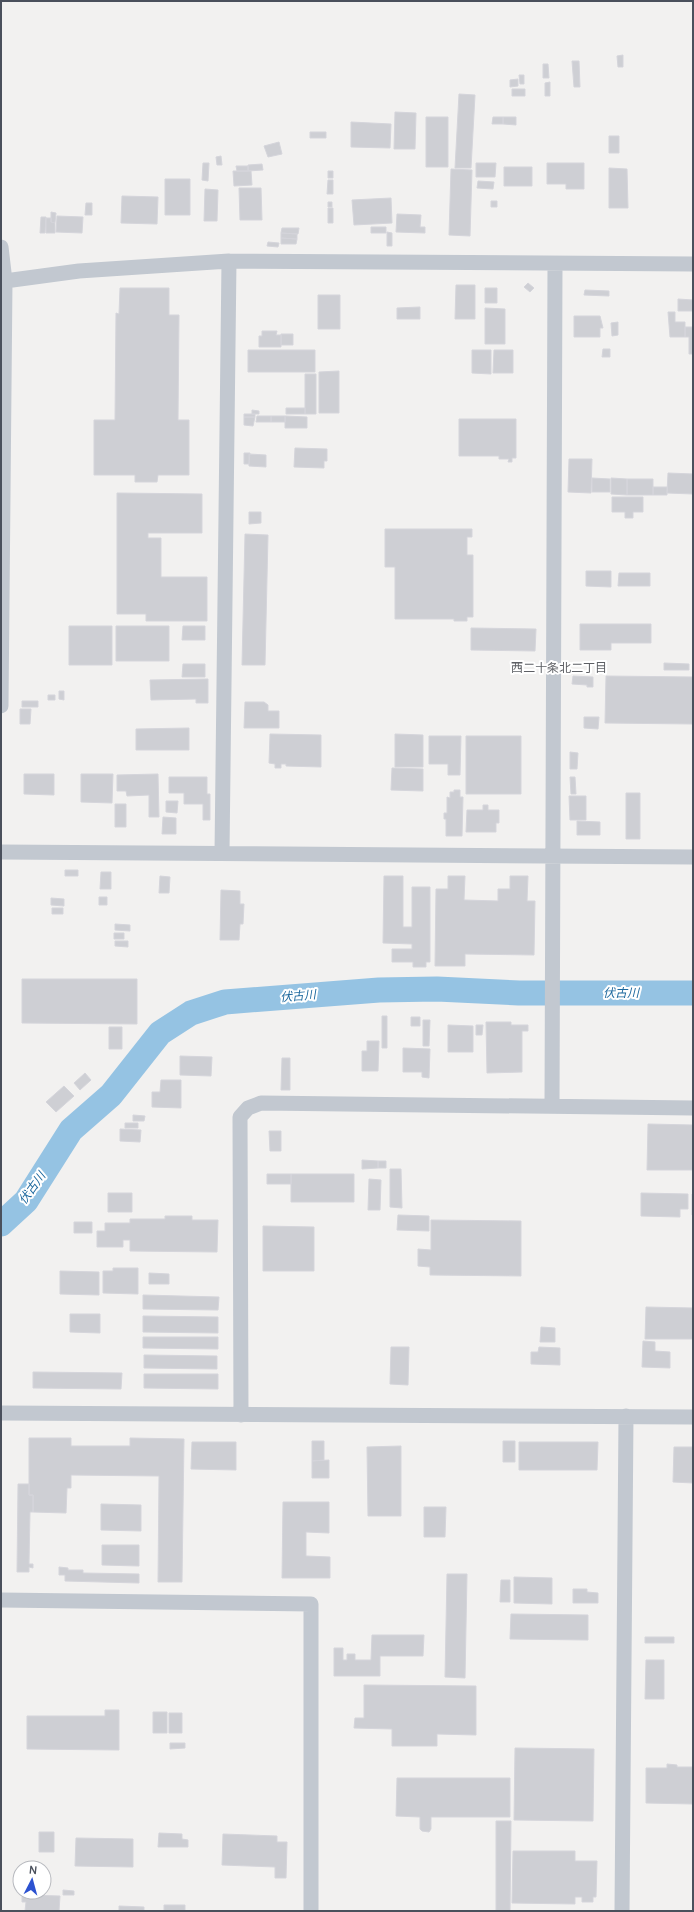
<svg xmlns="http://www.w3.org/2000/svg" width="694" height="1912" viewBox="0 0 694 1912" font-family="Manrope,'Noto Sans JP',sans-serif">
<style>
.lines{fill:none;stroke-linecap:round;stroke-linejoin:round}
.river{stroke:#95c3e3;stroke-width:25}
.building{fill:#cecfd4;stroke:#d5d5db}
.minor{stroke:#c2c8d0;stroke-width:15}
.labels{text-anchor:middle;stroke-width:4;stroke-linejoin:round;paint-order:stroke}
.neighbourhood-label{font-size:12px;fill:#5d5f64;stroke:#fff}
.water-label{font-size:12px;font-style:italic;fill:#1b679d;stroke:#fff}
</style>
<rect width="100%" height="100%" fill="#f2f1f0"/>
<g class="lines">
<path class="river" d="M1,1224L26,1201L71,1130L111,1095L160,1033L191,1013L225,1002L379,990L437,989L519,993H693"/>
</g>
<path class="building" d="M623,55V67H618L617,56Z
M572,61H579L580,87H574Z
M543,64H548L549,78H543Z
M519,75H524V84H520Z
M518,79V86L510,87V80Z
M550,82V96H545V83Z
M512,89H525V96H512Z
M459,94L475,95L471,168H455Z
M395,112L416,113L415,149H394Z
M426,117H448V167H426Z
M493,117H503V124H492Z
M503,117H516V125L503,124Z
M351,122L391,124L390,148L351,147Z
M310,132H326V138H310Z
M609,136H619V153H609Z
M279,142L282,154L268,157L264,146Z
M221,156L222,165H217L216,157Z
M203,163H209L208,181L202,180Z
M476,163H496L495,177H476Z
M547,163H584V189H566V184H547Z
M262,164L263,170L248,171V165Z
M236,166H248V171H237Z
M504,167H532V186H504Z
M609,168L627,169L628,208H609Z
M451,169L472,170L470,236L449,235Z
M233,171H251L252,185L234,186Z
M328,171H333V178H328Z
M165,179H190V215H165Z
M328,180H333V194H327Z
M478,181L494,182L493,189L477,188Z
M239,188H261L262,220H240Z
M205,189L218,190L217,221H204Z
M122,196L158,197L157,224L121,223Z
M391,198L392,223L354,225L352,200Z
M491,201H497V207H491Z
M328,202H332V207H328Z
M86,203H92V215H85Z
M328,208H333V223H328Z
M51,212L56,213L55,223L51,222Z
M397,214L421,215L420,227H425V233L396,232Z
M57,216L83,217L82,233L56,232Z
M41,217H46L45,233H40Z
M46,218H51V222L55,223V233H46Z
M371,227H386V233H371Z
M282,228H299L298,234L281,233Z
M387,232L392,233V246H387Z
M281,233L297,234V239L281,238Z
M281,238L297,239L296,244H281Z
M268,242L279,243L278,247L267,246Z
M528,283L534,288L530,292L524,287Z
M456,285H475V319H455Z
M120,288H169V315H179L178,420H189V475H158L157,482H135V475H94V420H115L116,313L119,314Z
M485,288H497V303H485Z
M585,290L609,291V296L584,295Z
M318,295H340V329H318Z
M678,299L693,300V311H678Z
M420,307V319H397V308Z
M485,308L505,309V344H485Z
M668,312H675V322H685V337H670Z
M574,316H600L603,328H600V337H574Z
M618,322V335L612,336L611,323Z
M685,327H693V354H689V337H685Z
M262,331H277L276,335H281V347H259V336H262Z
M281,334H293V345H281Z
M603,349H610V357H602Z
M248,350H315V372H248Z
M472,350H491V374L472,373Z
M494,350H513V373H493Z
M339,371V413H319V372Z
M305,374H316V414H305Z
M286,408H305V414H286Z
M252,410L259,411V414H252Z
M244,414H255V417H244Z
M257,416H271V422H256Z
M271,416H285V422H271Z
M285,416L307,417V428H285Z
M244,417H255L253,426L244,425Z
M459,419H516V458H512V462H508L509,459H499V456H459Z
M295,448L327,449V461H324V468L294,467Z
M244,453H250L249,464H244Z
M249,454L266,455V467L249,466Z
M569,459H592L591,493L568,492Z
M668,473L693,474V494L667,493Z
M592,478L610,479V492H592Z
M611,478L627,479V495L611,494Z
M627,479H653V495H627Z
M653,487H667V495H653Z
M117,493L202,494V533H148V538H161V577H207V621H146V614H117Z
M612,497H643V512H633V518H625V512H612Z
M249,512H261V523L249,524Z
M385,529H472V537H467V555H473V617H467V621H454V619H395V567H385Z
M245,534L268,535L265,665H242Z
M586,571H611V587L586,586Z
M619,573H650V586H618Z
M580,624H651V643H611V650H580Z
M69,626H112V665H69Z
M116,626H169V661H116Z
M183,626H205V640H182Z
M471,628L536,629L535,651L471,650Z
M664,663L689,664V670H664Z
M183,664H205V677H182Z
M573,676L593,677V687H587V685L572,684Z
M606,676L693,677V724L605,723Z
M208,679V703H196V699L151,700L150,680Z
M59,691H64V700L59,699Z
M48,695H55V700H48Z
M22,701H38V707H22Z
M245,702H264L268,705V711H279V728H244Z
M20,709H31L30,724H20Z
M584,717H599L598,729L584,728Z
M189,728V750H136V729Z
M270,734L321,735V767L286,766V764H281V768H275V764L269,763Z
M395,734L423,735V767H395Z
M429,736H461L460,775H448V764H429Z
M466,736H521V794H466Z
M570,752L578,753L577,769H570Z
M392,768L423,769V791L391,790Z
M24,774H54V795L24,794Z
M81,774H113L112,803L81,802Z
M158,774L159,817H149V795L127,796L126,791H117V775Z
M169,777H207V794H210V820H203V804H184V793H169Z
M570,777H575L576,794H571Z
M454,790H460V797H463L462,836H446V819H444V813H447V797L450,798V792H454Z
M626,793H640V839H626Z
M569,796H586V820H570Z
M166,801H178L177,813L166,812Z
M115,804H126V827H115Z
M483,805H488V810H499V823H496V832H466L467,810H483Z
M163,817L176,818V834H162Z
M577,821L600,822V835H577Z
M65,870H78V876H65Z
M101,872H111V889H100Z
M160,876L170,877L169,893H159Z
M384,876H403V927H412V887H430V962H426V967H413V962H392V949H412V944L383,943Z
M448,876H465L464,900L498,901V889H510V876H528L527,901H535L534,955L465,954V966H435L436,889H448Z
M221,890L240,891V904H244L243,924H240L239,940H220Z
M99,897H107V905H99Z
M51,898L64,899V906L51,905Z
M52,908H63V914H52Z
M115,924L130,925V931L115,930Z
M114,933H124V939H114Z
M115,941H128V947L115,946Z
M22,979H137V1024L22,1023Z
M382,1016H387V1048H382Z
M411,1017H420V1026H411Z
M423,1020H430L429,1046H423Z
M486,1022H511V1025H528V1031H522V1072L487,1073Z
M448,1025L473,1026V1052H448Z
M476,1025H483L482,1035H476Z
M109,1027H122V1049H109Z
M367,1041H379L378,1071H362V1051H367Z
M403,1048L430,1049L429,1078L422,1077V1072H403Z
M180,1056L212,1057L211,1076L180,1075Z
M282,1058H290V1090H281Z
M85,1073L91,1080L80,1090L74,1083Z
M161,1080H181V1108L152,1107V1092H160Z
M64,1086L74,1096L56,1112L46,1102Z
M133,1115L145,1116L144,1121H133Z
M125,1123H138V1128H125Z
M648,1124L693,1125V1170H647Z
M120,1129L141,1130L140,1142L120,1141Z
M269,1131H281V1151H270Z
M362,1160L378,1161V1168L362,1169Z
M378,1161H386V1168H378Z
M390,1169H401L402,1208L390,1207Z
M267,1174H291V1184H267Z
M291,1174H354V1202H291Z
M369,1179L381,1180L380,1210H368Z
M108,1193H132V1212H108Z
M641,1193L688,1194V1209H680V1217L641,1216Z
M692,1194H693V1215H692Z
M398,1215L429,1216V1231L397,1230Z
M165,1216H192V1220H218L217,1252L130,1251V1240H123V1247H97V1231H105V1223H130V1219H165Z
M431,1220L521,1221V1276L430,1275V1267L418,1266V1249L431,1250Z
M74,1222H92V1233H74Z
M263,1226L314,1227V1271H263Z
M113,1268H138V1294L103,1293V1271H113Z
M60,1271L99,1272V1295L60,1294Z
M149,1273L169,1274V1284H149Z
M143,1295L219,1297L218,1310L143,1309Z
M646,1307L693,1308V1339H645Z
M70,1314H100V1333L70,1332Z
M143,1316L218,1317V1333L143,1332Z
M541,1327L555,1328V1342H540Z
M143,1337H218V1349L143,1348Z
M643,1341L655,1342V1351L670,1352V1368L642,1367Z
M391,1347H409L408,1385L390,1384Z
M539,1347L560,1348V1365L531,1364V1352H538Z
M144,1355L217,1356V1369L144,1368Z
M33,1372L122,1373L121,1389L33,1388Z
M144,1374H218V1389L144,1388Z
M29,1438H71V1446H130V1438L184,1439L182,1582H158L159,1476L71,1475V1488H67L66,1513L33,1512V1495H29Z
M312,1441H324V1460L312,1461Z
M503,1441H515V1462H503Z
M192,1442H236V1470L191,1469Z
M519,1442H598L597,1470H519Z
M401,1446V1516H368L367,1447Z
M674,1447H693V1483L673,1482Z
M329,1460V1478H312V1461Z
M18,1484H29V1495H33V1512H30L29,1564H33V1568L29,1567V1572H17Z
M283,1502H329V1533L306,1532V1556L330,1557V1578H282Z
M101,1504L141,1505V1531L101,1530Z
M424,1507H446L445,1537H424Z
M102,1545H139V1566L102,1565Z
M59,1567L68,1568V1570H83V1573L139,1574V1583L65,1581V1575H59Z
M447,1574H467L465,1678L445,1677Z
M514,1577L552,1578V1604L514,1603Z
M501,1580H510V1602H500Z
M573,1589H587V1592L598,1593V1603H573Z
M511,1614L588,1615V1640L510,1639Z
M372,1635H424L423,1656H380V1676H334V1648H343V1660H347V1654H355V1660H371Z
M645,1637H674V1643H645Z
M646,1660H664V1699H645Z
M364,1685L476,1686V1735L437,1734V1746H392V1729L354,1728L355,1718H364Z
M105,1710H119V1750L27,1749V1716H105Z
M153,1712H167V1733H153Z
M169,1713H182V1733H169Z
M170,1743H185V1748L170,1749Z
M515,1748L594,1749L593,1821L514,1820Z
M667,1764L677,1765V1767H693V1804L646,1803V1768H667Z
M397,1778H510V1817H431V1829L429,1832L422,1831L420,1829V1817L396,1816Z
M496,1821H511L510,1911H496Z
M39,1832H54V1852H39Z
M159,1833L182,1834V1839L188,1840V1847H158Z
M223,1834L277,1836V1842H287L286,1878H275V1867L222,1865Z
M76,1838L133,1839V1867L75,1866Z
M513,1851H575V1861H597L596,1897H593V1902H582V1897H575V1904L512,1903Z
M63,1890L74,1891V1895H63Z
M26,1895L60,1896L59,1911H25L26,1902H22V1897H26Z
M164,1905H185V1911H164Z
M119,1906L144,1907V1911H119Z"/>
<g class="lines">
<path class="minor" d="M1,247L5,281L1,706
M5,281L79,271L229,261L693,264
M1,852L693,857
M222,853L229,261
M552,1106L555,264
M1,1413L693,1417
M241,1415L240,1117L248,1108L261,1103L693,1108
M1,1600L311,1604V1911
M622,1911L626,1416"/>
</g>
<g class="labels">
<g class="neighbourhood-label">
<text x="559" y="672">西二十条北二丁目</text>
</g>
<g class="water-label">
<text x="621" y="997">伏古川</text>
<text transform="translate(298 996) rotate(-5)" y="4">伏古川</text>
<text transform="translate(32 1188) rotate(-54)" y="4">伏古川</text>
</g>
</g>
<rect width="694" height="1912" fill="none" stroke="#4a505c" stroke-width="4"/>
<g transform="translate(32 1880) rotate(6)"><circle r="19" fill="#ffffff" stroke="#b7b9be"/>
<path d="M0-3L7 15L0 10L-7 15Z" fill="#2c52d0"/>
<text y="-6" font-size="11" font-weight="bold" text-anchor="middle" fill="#4a505c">N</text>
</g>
</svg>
